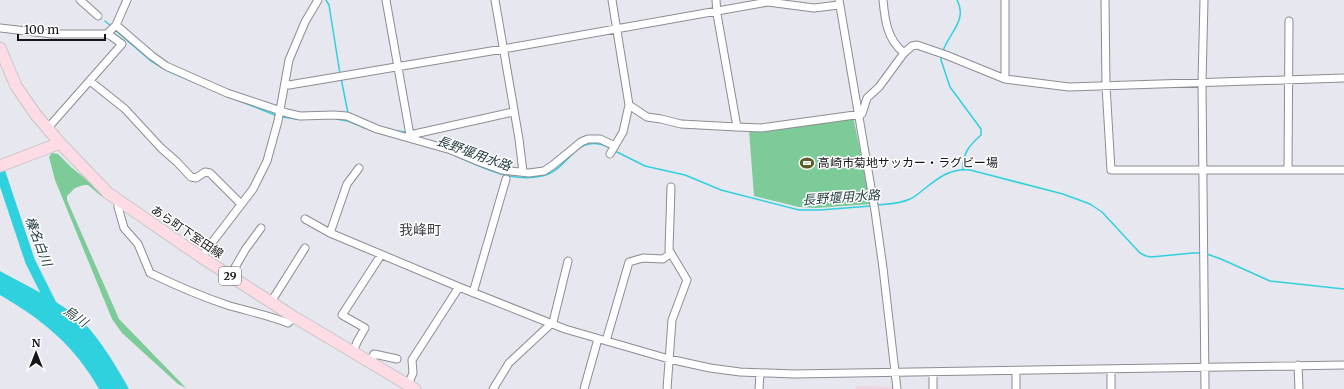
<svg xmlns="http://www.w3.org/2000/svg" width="1344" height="389" viewBox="0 0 1344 389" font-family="Merriweather,'Noto Sans JP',serif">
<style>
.commercial{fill:#efd6df}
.green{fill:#7dcb98}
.water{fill:#30d1df}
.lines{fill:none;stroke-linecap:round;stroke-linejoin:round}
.stream{stroke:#30d1df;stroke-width:1.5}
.river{stroke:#30d1df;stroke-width:10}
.street-casing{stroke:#8c8c94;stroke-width:9}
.primary-casing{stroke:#c7c7c8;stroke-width:13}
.street{stroke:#fff;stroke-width:7}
.primary{stroke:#fedce5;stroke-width:11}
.labels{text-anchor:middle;stroke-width:3;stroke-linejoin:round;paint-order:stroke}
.shield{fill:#fff;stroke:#5c5c5e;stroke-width:1}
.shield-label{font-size:11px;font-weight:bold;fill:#161619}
.poi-label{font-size:12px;fill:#161619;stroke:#fff;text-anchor:start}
.street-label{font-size:12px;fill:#161619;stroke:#fff}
.water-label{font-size:13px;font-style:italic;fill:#263f42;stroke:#fff}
.quarter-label{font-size:14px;fill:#3d3d44;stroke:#fff}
</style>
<rect width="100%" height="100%" fill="#e7e7ef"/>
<path class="commercial" d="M855,386L895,387V389H855Z"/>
<path class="green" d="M853,116L871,204L816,208L799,207L754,196L749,130Z
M52,153L58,154L72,168L110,198L101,196L88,185H84L75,188L67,196V200L119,319L186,388L178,384L122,333L112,319L55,180L49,157Z"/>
<path class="water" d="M0,271C25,285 64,303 84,323C102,342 116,366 129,389H99C74,345 43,320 0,295Z"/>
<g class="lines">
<path class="stream" d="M326,0L329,5L340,74
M105,21L111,26
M115,30L151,61L168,71L196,83
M943,51C949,33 968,20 957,0
M942,55L941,60L950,87L981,129V135C969,146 963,152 963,169
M341,78L348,113
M235,99L275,115
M283,117L296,119H313
M336,119L348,121L365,128
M398,131L405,132
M615,151L645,166L685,175L721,190L799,210H820L871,206
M456,156C483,168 512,183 542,176C571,170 574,130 610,148
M877,205C888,204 900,204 910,199C915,197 919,193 923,190C938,178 950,168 970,170L1063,194L1090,204L1102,212L1140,253L1146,256L1151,257L1193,253H1201
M1207,254L1221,259L1270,281L1344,289"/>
<path class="river" d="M0,171L30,261L54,309"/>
<defs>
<path id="street" d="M80,0L98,16
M386,0L410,135L409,138
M495,0L519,139L523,172
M716,0L717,14L737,127
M839,0L875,211L883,268L897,389
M883,0C885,21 887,39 904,53
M1005,0V79
M1105,0L1106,86L1111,170H1344
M1204,0L1202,83L1205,389
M116,25L152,56L166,66L227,93L287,113L300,116L334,115L347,116L377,129L451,150L480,162L502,170L529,173L544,171L553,165L581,142L588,139H600L615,146
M0,28L52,34H107L111,36L122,44L47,129
M107,34L116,25L127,0
M90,81L125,109L161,148L177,162L191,177L196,178L205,172L210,173L241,204
M286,84L289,85L503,49L768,2L814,8L839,5
M629,105L647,117L661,119L681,124L737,127L761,128L862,114L867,98L879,87L904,53L912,46L917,45L946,55L1005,79L1069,87L1344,78
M410,135L513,112
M610,154L623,132L629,105L612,0
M1288,170L1289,21
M119,201L118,207L124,228L138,244L150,273C175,285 200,296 227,305C247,311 268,315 288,323L294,317
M305,219L330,233L459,287L565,329L669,359L710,368L740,372L794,374L1344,365
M330,233L347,184L359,168
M201,257L253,189L267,161L278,121L289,60L305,22L318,0
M230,276L245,250L261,228
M473,293L506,179
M271,302L305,248
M606,341L629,262L643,258L663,259L671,253
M353,353L357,342L365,328L342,315L381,255
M369,362L374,354L397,359
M1298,365L1299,389
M1111,369V389
M1016,371V389
M933,372V389
M408,385L413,373L412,360L459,287
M493,389L509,363L553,322L568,261
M584,389L598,339
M667,389L672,320L687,280L669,250L671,187
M759,389L760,373"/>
<path id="primary" d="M0,48L16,86L36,115L60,143L108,193L201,257L294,317L415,389
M0,166L60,143"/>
</defs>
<use href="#street" class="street-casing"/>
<use href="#primary" class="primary-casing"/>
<use href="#street" class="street"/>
<use href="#primary" class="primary"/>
</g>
<defs>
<symbol id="stadium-bare" viewBox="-9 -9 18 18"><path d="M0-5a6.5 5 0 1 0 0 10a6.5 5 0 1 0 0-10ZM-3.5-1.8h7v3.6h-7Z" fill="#5c5d2a" stroke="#fff" stroke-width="2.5" paint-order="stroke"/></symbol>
</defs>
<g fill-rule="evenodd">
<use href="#stadium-bare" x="797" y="153" width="20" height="20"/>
</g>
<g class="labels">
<rect class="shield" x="219" y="267" width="22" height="18" rx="3"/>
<g class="shield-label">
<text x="230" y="280">29</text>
</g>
<g class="poi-label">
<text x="818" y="167">高崎市菊地サッカー・ラグビー場</text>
</g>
<g class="street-label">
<text transform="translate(187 232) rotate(34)" y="4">あら町下室田線</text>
</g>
<g class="water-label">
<text transform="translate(474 153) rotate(20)" y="5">長野堰用水路</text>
<text transform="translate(841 197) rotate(-4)" y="5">長野堰用水路</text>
<text transform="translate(39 241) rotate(69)" y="5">榛名白川</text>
<text transform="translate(76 316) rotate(35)" y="5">烏川</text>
</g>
<g class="quarter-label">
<text x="420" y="235">我峰町</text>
</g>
</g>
<g transform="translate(36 353)" stroke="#ffffff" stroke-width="3" paint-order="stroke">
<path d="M0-3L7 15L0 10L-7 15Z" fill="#161619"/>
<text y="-6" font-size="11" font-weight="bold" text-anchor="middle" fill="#161619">N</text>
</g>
<path d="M18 34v6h87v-6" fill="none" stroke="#161619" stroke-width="2"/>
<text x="24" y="34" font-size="12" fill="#161619" stroke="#ffffff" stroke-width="3" paint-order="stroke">100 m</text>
</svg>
